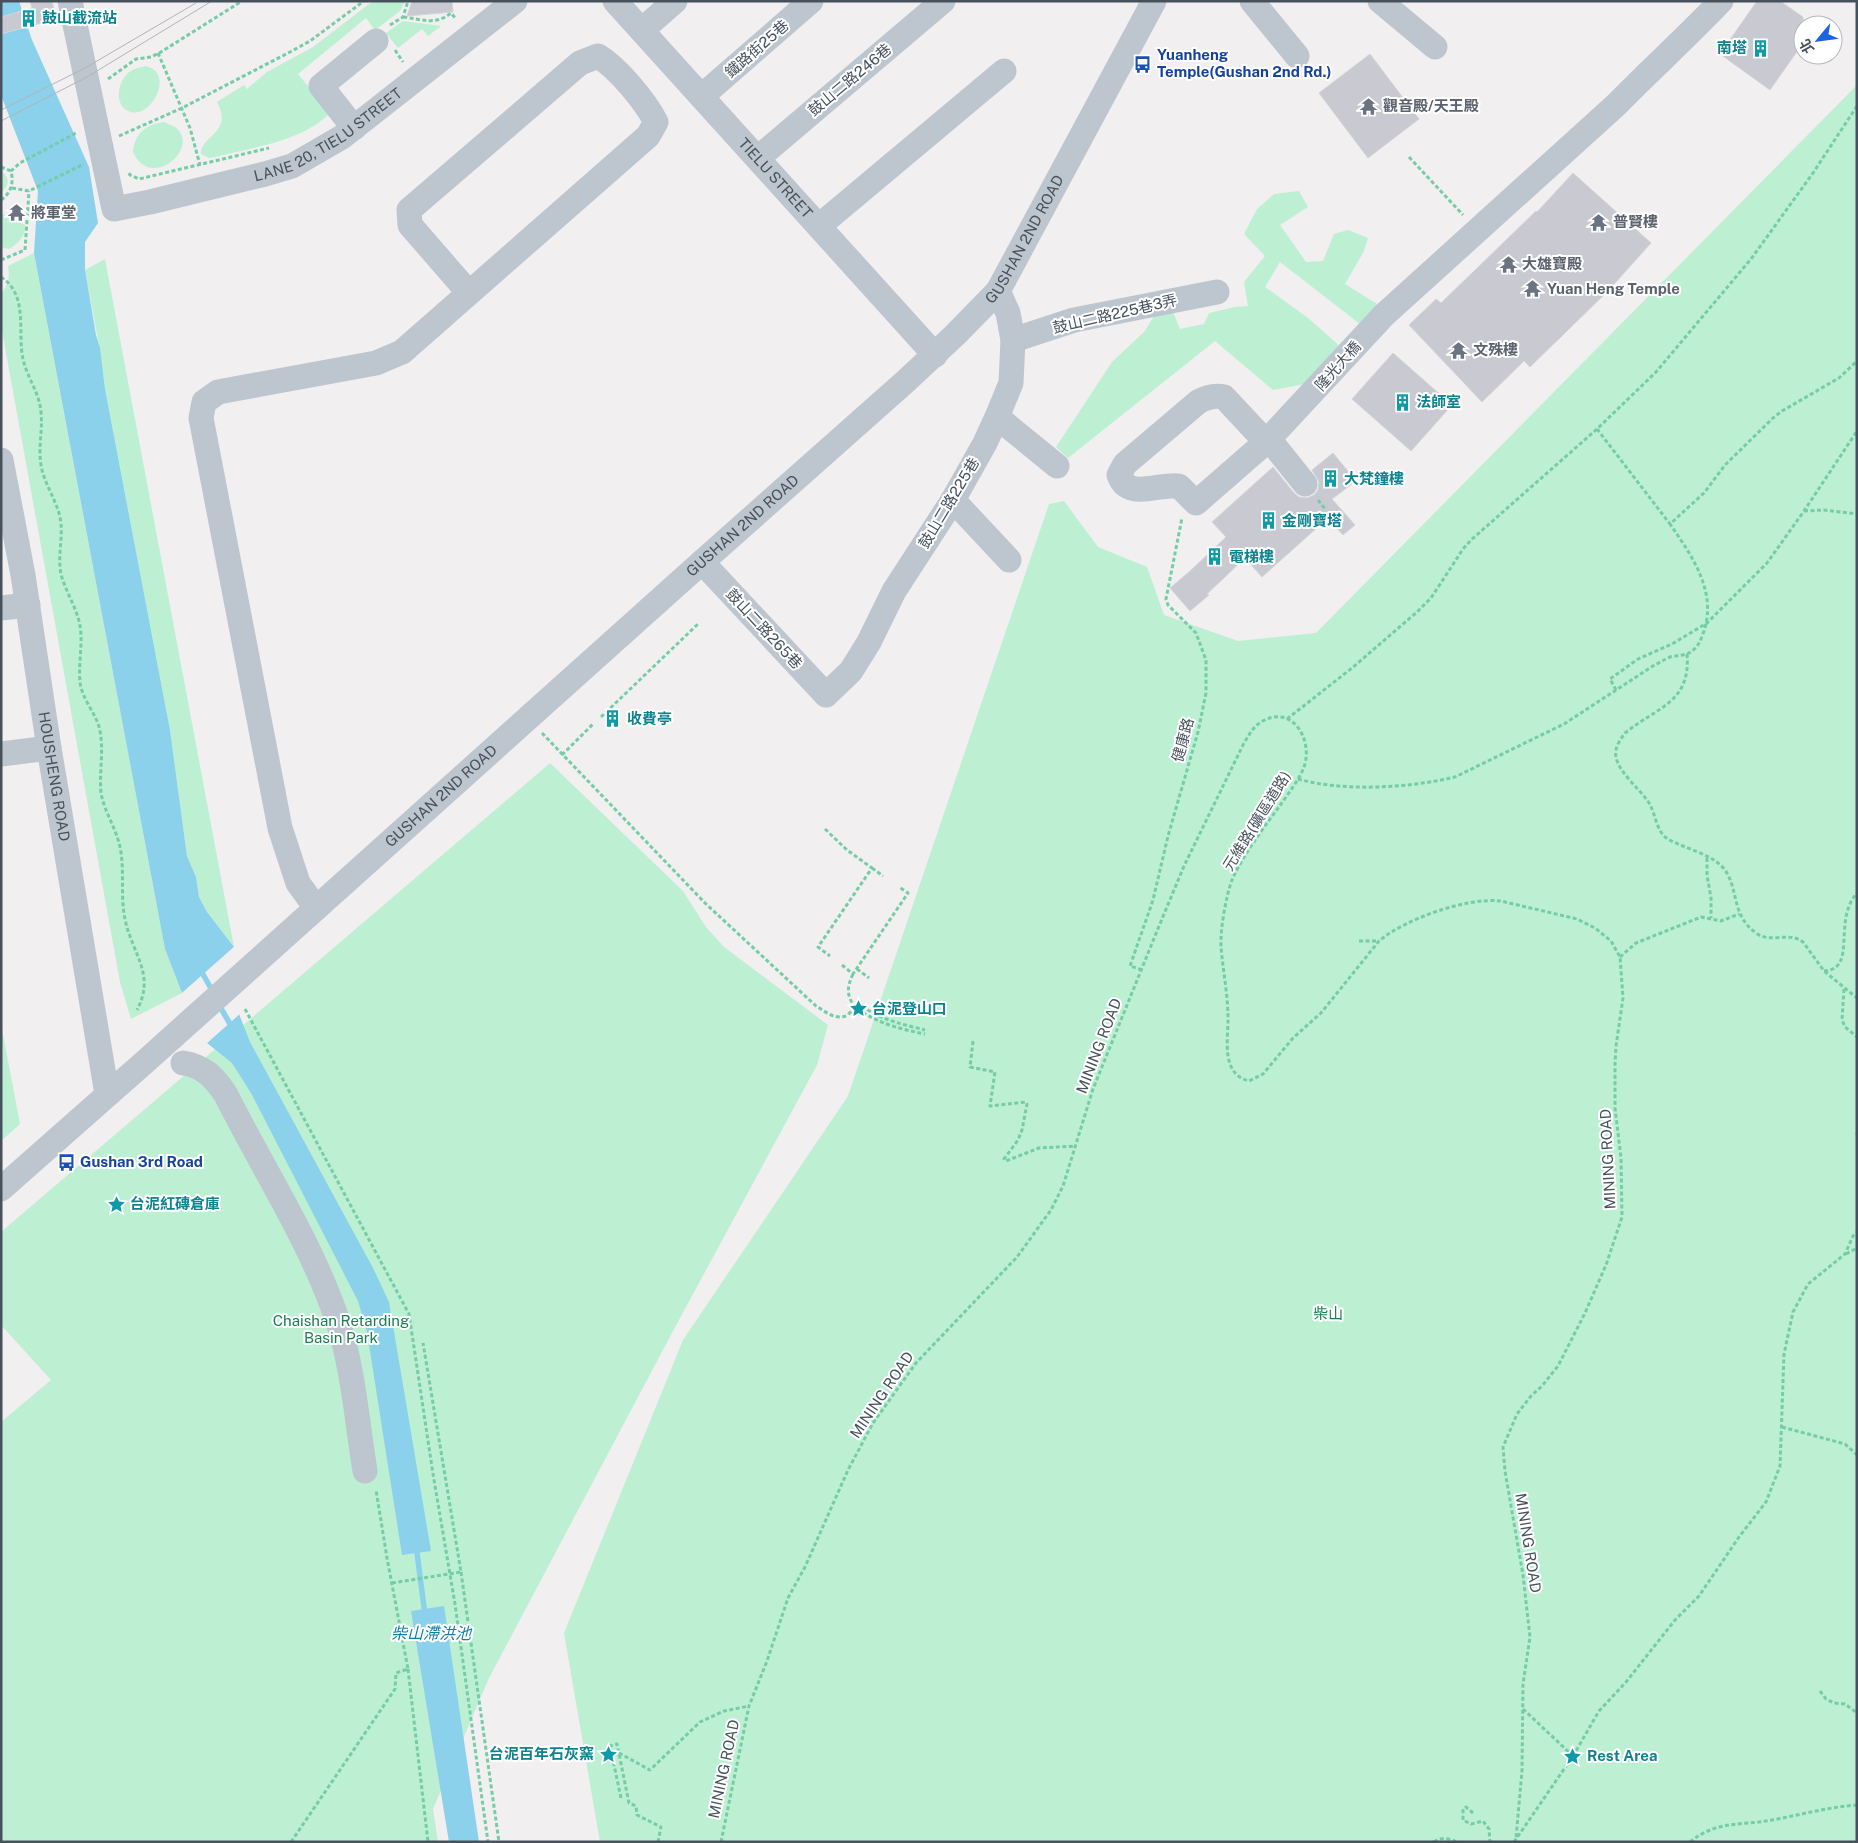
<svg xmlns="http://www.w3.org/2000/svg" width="1858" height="1843" viewBox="0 0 1858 1843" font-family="'Public Sans','Noto Sans TC',sans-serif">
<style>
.green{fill:#bdefd3}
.water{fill:#8bd1eb}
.pier{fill:#f1efef}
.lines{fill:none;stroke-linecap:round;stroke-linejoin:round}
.stream{stroke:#8bd1eb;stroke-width:5.5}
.building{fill:#c9cad1;stroke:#d3d5da}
.path{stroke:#75cda7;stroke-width:3;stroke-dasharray:4 2.5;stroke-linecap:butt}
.minor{stroke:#bdc5ce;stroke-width:25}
.tram{stroke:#b1b4b9;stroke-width:1}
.labels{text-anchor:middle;stroke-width:4;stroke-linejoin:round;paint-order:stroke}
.culture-label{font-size:15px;font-weight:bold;fill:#0d838f;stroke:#fff;text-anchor:start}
.street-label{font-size:15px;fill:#47515c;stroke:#fff}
.transit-label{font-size:15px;font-weight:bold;fill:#164399;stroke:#fff;text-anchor:start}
.worship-label{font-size:15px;font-weight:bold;fill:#5b616d;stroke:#fff;text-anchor:start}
.park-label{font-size:15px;fill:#177e51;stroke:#fff}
.water-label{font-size:16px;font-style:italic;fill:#0d7fa9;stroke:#fff}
</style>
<rect width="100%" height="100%" fill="#f1efef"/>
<path class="green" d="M373,1H405L400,11L375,30L366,18L298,74L330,113C301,142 253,147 215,157L209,158L201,154C200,136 234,133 217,102L244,85L247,89L267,72L313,47Z
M403,21L441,26L428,36L422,29L398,48L386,33Z
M145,66C177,72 150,122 128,111C114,104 118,83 127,74C132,69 138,68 145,66Z
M1857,85V1842H600L564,1633L683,1340L848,1096L1049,504L1064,501L1098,547L1147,567L1164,615L1238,641L1316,633Z
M164,122C167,124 172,125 175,127C202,147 151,192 133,152C135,133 145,125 164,122Z
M1,171C10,177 10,186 1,192Z
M1299,191L1308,207L1280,225L1306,262L1323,261L1334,234L1348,230L1368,238L1364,251L1345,284L1377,304L1360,324L1280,262L1265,287L1308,318L1342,348L1305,384L1273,390L1215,341L1068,458L1056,447L1112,362L1144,332L1156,313L1171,307L1180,329L1204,324L1209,313L1235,307L1248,306L1244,282L1265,256L1244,234L1257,209L1274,194Z
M1,213L25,225C26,236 18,244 9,249L1,247Z
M34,253L165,949L182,993L131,1019L120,982L1,325V293C9,285 10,276 8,266Z
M105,259L234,947L207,912L199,897L196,877L187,856L170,730L105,389C101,349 92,310 85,270Z
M550,763L683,891L706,927L724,947L828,1025L817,1065L673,1331L489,1678L433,1809L438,1842H1V1422L51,1380L1,1325V1232Z
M1,1024L20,1124L1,1141Z"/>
<path class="water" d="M1,1H19L32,40L89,167L98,223L85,242V270L96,335L100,348L105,389L170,730L187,856L196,877L199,897L207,912L234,947L182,993L165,949L34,253L38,191L1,95Z
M239,1014L250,1042L373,1268L389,1302L431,1551L402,1555L367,1332L358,1301L251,1093L232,1063L207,1043Z
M444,1606L479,1842H449L411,1611Z"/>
<path class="pier" d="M234,947L235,950L183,996L182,993Z
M238,1012L241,1013L207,1043L206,1040Z"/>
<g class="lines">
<path class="stream" d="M200,969L213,992
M219,1005L233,1029
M416,1545L425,1615"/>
</g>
<path class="building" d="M30,1H52L56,19L1,34V17L32,8Z
M412,1H452L453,12L407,16Z
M1757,1H1780L1803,17V43L1770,90L1720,54Z
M1370,54L1419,119L1368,158L1319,93Z
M1573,173L1651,243L1607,292L1530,367L1524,361L1482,402L1409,325L1436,299L1441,303L1536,211L1537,212Z
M1393,353L1452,405L1411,451L1352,399Z
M1333,453L1356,481L1332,499L1355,525L1343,535L1328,518L1262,577L1245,558L1207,594L1209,595L1190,611L1170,588L1189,572L1226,537L1212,522L1273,467L1294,493L1299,497L1307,498L1314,495L1318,490L1319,482L1312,470Z"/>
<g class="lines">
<path class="path" d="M403,17C422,19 435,26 451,13L456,19
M390,25L403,17L408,1
M395,50L403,62
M158,53L190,128L200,165
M108,79L136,59L151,57L161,52L242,1
M119,136L182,108L290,52L310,41L364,1
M1409,157L1463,215
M1,167L11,171
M129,173L130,175L139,179L269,148
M12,188L29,191L84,164
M1,200C11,193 14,183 11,171L20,163L76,133
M1,260L25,250L29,191
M1,277C29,295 17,332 23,359C27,378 40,393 41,413C43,434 37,448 42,470C46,486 56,500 60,517C64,536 57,555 61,574C65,590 75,605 79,621C84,641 78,661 80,682C82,700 97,714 100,731C104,752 99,772 101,793C104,811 116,828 120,847C125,871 120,895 125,919C132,954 156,974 137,1010
M1597,429L1670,524
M1318,500L1326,510
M1804,511L1824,510L1857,514
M1687,654C1691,703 1657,707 1625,733C1620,740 1614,748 1616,757C1619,773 1640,789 1649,803C1656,814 1656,832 1668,839C1685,849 1713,854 1725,870C1739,890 1731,915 1756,933C1770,944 1789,931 1803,942L1824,971L1857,998
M1616,690L1610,679L1638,659L1672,644L1707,623L1767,563L1804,511L1857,431
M601,717L699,623
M1287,719L1352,668L1417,612L1431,598L1463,549L1471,540L1597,429L1656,372L1751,259L1813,173L1857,106
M542,733L705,903L816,1006C826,1012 836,1021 848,1015L855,1007C876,1023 900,1029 925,1034
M562,755L594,723
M1298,779C1343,792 1409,788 1455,777L1564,724L1656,664C1661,662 1665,659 1670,657C1678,655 1686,656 1692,651C1699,646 1701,639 1704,631C1717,591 1692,556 1670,524L1704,493L1725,465L1773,418L1782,411L1839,378L1857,361
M825,829L847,850L872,868L818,947L830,956
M1707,858V875L1711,898V918
M872,868L883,876
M1359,941H1378
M1620,957L1636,943L1701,917L1721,921L1739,914
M842,965L853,974L908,893L899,887
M857,969L869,978
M1142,970L1130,966L1153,900L1168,836L1198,732L1206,693V660L1196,633L1168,605L1166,599L1182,518
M1824,971C1858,969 1832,921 1857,893
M853,974C847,987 846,995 855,1007
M1844,989L1842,1020L1845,1027L1857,1037
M862,1006C881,1020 902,1024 925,1030
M245,1009L409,1314L433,1474L455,1604L488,1842
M973,1041L970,1067L995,1072L990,1106L1026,1102L1027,1104L1022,1130L1018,1140L1004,1159L1006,1161L1039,1148L1076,1146
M1857,1132V1135
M1846,1254L1857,1248
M1782,1427L1845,1444L1857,1455
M461,1572L499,1842
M392,1583L461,1572L423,1343
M408,1669L428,1842
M1820,1691L1826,1699L1834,1703L1845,1704L1857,1713
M1523,1709L1573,1756
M619,1753L650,1770L700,1722L724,1711L749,1706
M621,1798L610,1746L617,1744L629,1803L636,1806L637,1815L661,1827L658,1842
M1473,1813L1466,1807L1463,1809V1820L1471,1824L1483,1821L1489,1829L1490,1842
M291,1842L395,1689L396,1673L408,1669L387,1558L376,1490
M721,1842L749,1706L767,1661L788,1598L805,1567L848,1470L873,1423L916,1363L1017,1257L1051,1210L1063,1186L1093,1089L1157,931L1184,866L1244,743C1249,735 1253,727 1261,722C1290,704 1312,736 1305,764C1301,777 1292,788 1284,800C1266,825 1245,851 1232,880C1226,896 1220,930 1221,947C1223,971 1228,995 1228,1019C1228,1041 1221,1074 1249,1081L1263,1074L1293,1038L1321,1013L1379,941C1405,919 1467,897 1501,901L1577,919L1595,928L1611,941L1620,957L1623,998L1616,1046L1615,1064V1108L1621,1158L1622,1217L1606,1265L1585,1313L1558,1366L1542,1386L1531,1396L1517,1414L1503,1447L1505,1471L1523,1575L1530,1637L1523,1684L1522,1771L1516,1838
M1434,1842C1440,1837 1450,1838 1456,1842
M1514,1842L1573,1756L1599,1711L1626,1682L1675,1620L1699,1596L1739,1537L1766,1502L1780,1466L1784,1354L1793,1312L1808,1284L1845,1254L1853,1236L1857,1232
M1690,1842C1717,1820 1741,1826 1772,1820C1800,1815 1828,1807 1857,1805"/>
<g class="minor">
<path id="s1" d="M70,1L114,209L150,202L265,174L292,166L342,137L515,1"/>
<path id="s2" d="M615,1L935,355"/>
<path d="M1252,1L1297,56"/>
<path d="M1380,1L1435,47"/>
<path d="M642,30L675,1"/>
<path d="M702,96L811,1"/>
<path d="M354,128L321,86L376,41"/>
<path d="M758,158L943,1"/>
<path d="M819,226L1004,71"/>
<path d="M1013,340L1074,320L1217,292"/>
<path d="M997,417L1057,466"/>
<path d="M1269,439L1305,484"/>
<path d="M1266,442L1224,397C1215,395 1207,397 1198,402L1125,464L1119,475C1128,501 1159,483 1179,486L1196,503L1266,442L1384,315L1616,105C1650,70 1687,37 1721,1"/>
<path id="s3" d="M1,460L23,575L49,748L107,1094"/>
<path d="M953,500L1009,560"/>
<path d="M702,562L826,695L851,671L869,642L894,591L953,500L985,443L997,417L1011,383L1013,340L1008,313L998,291"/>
<path d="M1,608L28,605"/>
<path d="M1,754L49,748"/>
<path d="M316,908L298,883L280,828L201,418L204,402L218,392L376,363L402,352L648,136L656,122C645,101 618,68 598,56L580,63L409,210L410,225L469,293"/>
<path d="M183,1063C204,1066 215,1078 226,1095C263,1169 310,1240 337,1319C353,1366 357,1422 365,1471"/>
<path id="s4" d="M1,1189L147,1060L702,562L906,381L955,335L998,291L1154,1"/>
</g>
<path class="tram" d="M1,110L85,68L196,3
M1,121L87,77L212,1"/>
</g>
<defs>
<symbol id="building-bare" viewBox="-9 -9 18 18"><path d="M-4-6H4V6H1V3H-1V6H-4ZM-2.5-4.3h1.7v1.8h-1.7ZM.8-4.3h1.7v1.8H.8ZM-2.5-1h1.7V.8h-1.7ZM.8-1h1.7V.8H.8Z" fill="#0f9aa8" stroke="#fff" stroke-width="2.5" paint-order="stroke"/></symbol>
<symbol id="bus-bare" viewBox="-9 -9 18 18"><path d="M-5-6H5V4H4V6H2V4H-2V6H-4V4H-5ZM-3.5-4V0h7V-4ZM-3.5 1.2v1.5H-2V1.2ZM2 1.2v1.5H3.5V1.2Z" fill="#1a4fb4" stroke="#fff" stroke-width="2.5" paint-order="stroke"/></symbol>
<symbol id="temple-bare" viewBox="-9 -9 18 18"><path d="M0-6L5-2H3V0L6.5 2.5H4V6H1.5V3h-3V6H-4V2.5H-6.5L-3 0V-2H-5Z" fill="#6b7280" stroke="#fff" stroke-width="2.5" paint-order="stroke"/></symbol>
<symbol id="sight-bare" viewBox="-9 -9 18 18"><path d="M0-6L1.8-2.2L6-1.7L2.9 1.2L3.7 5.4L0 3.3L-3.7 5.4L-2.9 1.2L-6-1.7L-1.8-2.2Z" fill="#0f9aa8" stroke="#fff" stroke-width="2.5" paint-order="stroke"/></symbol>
</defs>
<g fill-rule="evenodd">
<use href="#building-bare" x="16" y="6" width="25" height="25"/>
<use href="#building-bare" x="1748" y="36" width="25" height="25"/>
<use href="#bus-bare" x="1130" y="52" width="25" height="25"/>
<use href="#temple-bare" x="1356" y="94" width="25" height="25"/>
<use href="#temple-bare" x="4" y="200" width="25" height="25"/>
<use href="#temple-bare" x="1586" y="210" width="25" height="25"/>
<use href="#temple-bare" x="1496" y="252" width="25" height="25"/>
<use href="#temple-bare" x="1520" y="276" width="25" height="25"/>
<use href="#temple-bare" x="1446" y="338" width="25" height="25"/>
<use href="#building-bare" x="1390" y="390" width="25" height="25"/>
<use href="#building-bare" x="1318" y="466" width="25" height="25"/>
<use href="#building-bare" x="1256" y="508" width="25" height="25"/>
<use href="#building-bare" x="1202" y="544" width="25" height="25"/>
<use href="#building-bare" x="600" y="706" width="25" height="25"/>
<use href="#sight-bare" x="846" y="996" width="25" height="25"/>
<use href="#bus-bare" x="54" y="1150" width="25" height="25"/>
<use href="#sight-bare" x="104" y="1192" width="25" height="25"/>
<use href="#sight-bare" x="596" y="1742" width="25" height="25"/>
<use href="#sight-bare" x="1560" y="1744" width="25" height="25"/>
</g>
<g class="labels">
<g class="culture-label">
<text x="42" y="23">鼓山截流站</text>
<text x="1747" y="53" text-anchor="end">南塔</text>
<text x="1416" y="407">法師室</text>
<text x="1344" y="484">大梵鐘樓</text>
<text x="1282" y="526">金剛寶塔</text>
<text x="1229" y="562">電梯樓</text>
<text x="627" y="724">收費亭</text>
<text x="872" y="1014">台泥登山口</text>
<text x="130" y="1209">台泥紅磚倉庫</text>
<text x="594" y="1759" text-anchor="end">台泥百年石灰窯</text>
<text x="1587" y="1761">Rest Area</text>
</g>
<g class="street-label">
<text transform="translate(757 49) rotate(-41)" y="5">鐵路街25巷</text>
<text transform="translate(850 80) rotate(-40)" y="5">鼓山二路246巷</text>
<text dy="5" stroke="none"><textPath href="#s1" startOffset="442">LANE 20, TIELU STREET</textPath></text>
<text dy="5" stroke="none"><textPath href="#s2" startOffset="239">TIELU STREET</textPath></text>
<text dy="5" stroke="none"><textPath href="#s4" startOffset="1400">GUSHAN 2ND ROAD</textPath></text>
<text transform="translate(1115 314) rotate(-13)" y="5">鼓山二路225巷3弄</text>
<text transform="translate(1338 366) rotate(-48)" y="5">隆光大橋</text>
<text transform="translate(949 503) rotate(-59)" y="5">鼓山二路225巷</text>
<text dy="5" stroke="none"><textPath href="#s4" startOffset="995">GUSHAN 2ND ROAD</textPath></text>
<text transform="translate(764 629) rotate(47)" y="5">鼓山二路265巷</text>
<text transform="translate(1183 740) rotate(-75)" y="5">健康路</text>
<text dy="5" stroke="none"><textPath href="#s3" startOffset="321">HOUSHENG ROAD</textPath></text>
<text dy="5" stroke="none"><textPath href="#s4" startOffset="590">GUSHAN 2ND ROAD</textPath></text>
<text transform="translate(1257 821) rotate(-58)" y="5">元維路(礦區道路)</text>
<text transform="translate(1099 1046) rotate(-69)" y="5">MINING ROAD</text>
<text transform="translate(1608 1159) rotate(-93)" y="5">MINING ROAD</text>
<text transform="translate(882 1395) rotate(-56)" y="5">MINING ROAD</text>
<text transform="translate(1528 1543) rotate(81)" y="5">MINING ROAD</text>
<text transform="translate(724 1769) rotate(-78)" y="5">MINING ROAD</text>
</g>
<g class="transit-label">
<text x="1157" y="60">Yuanheng<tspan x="1157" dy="17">Temple(Gushan 2nd Rd.)</tspan></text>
<text x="80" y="1167">Gushan 3rd Road</text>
</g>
<g class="worship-label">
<text x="1383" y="111">觀音殿/天王殿</text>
<text x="31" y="218">將軍堂</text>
<text x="1613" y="227">普賢樓</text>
<text x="1522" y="269">大雄寶殿</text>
<text x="1547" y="294">Yuan Heng Temple</text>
<text x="1473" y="355">文殊樓</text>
</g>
<g class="park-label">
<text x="1328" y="1319">柴山</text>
<text x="341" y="1326">Chaishan Retarding<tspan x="341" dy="17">Basin Park</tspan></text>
</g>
<g class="water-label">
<text x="431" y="1639">柴山滯洪池</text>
</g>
</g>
<rect width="1858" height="1843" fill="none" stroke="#47515c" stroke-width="5"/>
<g transform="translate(1818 40) rotate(241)"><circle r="24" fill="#ffffff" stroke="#b5b9be"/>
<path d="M0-4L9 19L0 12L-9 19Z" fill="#1a65e0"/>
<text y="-8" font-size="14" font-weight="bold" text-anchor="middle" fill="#47515c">北</text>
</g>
</svg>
